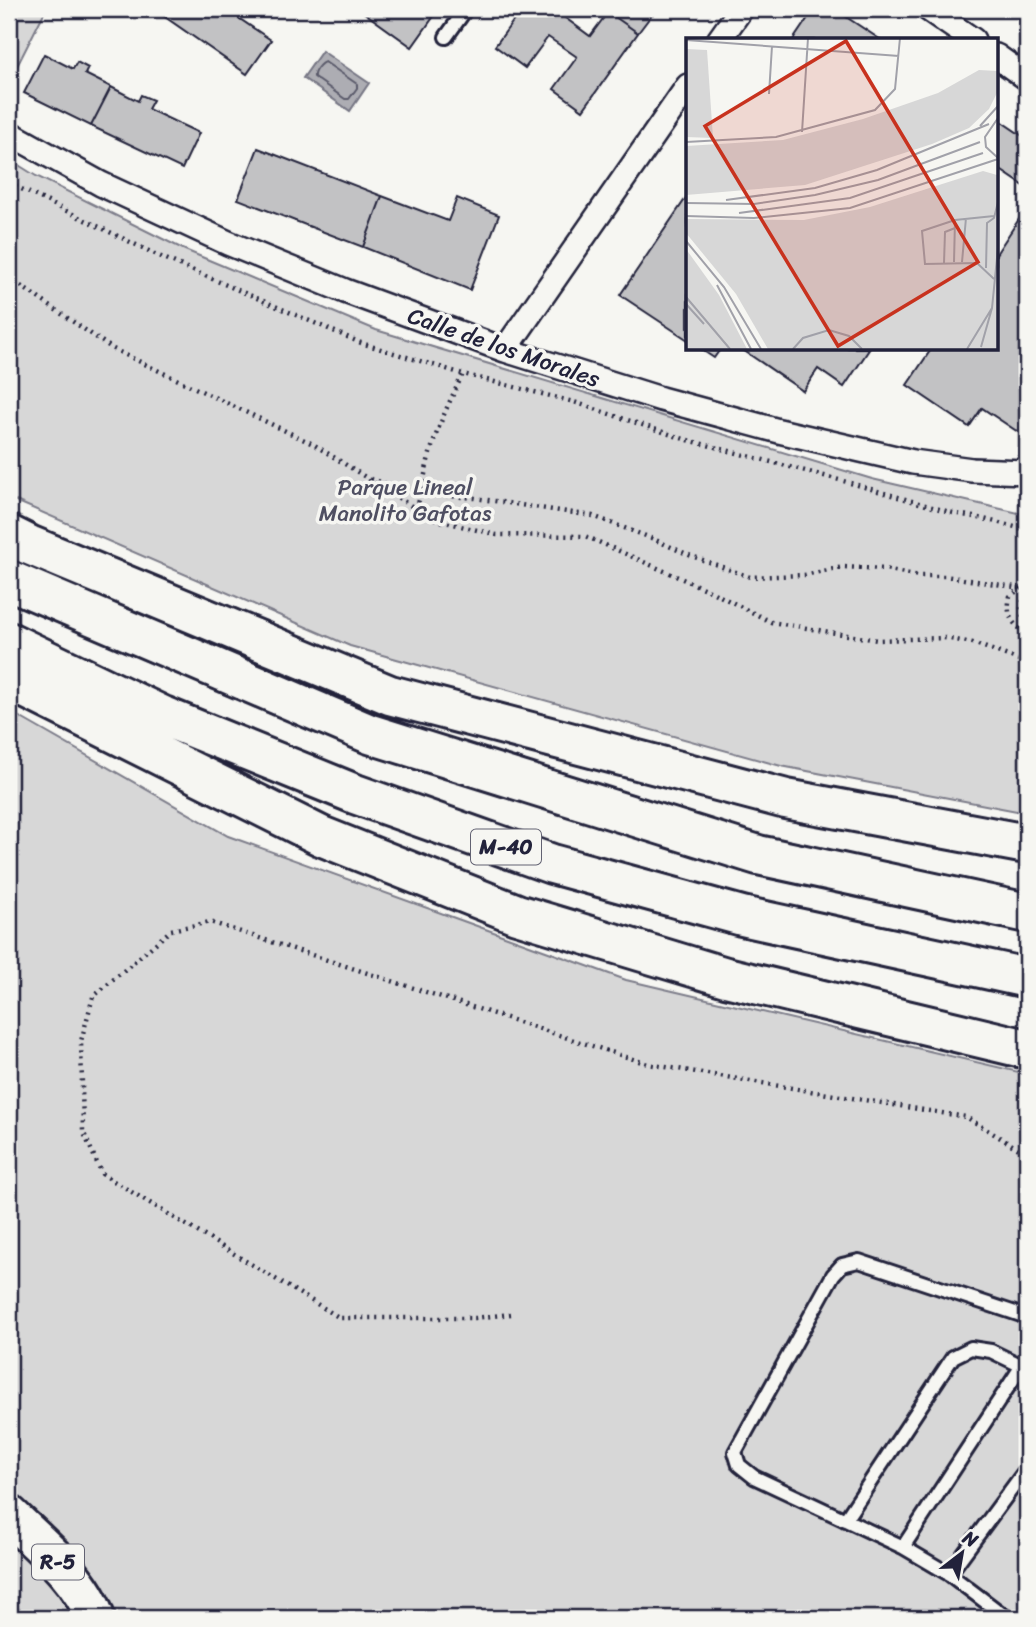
<svg xmlns="http://www.w3.org/2000/svg" width="1036" height="1627" viewBox="0 0 1036 1627" font-family="Sriracha,sans-serif">
<style>
.green{fill:#d7d7d7;stroke:#7c7c89;stroke-width:2}
.water{fill:#adadb3;stroke:#757583;stroke-width:2}
.lines{fill:none;stroke-linecap:round;stroke-linejoin:round}
.shore{stroke:#5a5a6b;stroke-width:2}
.building{fill:#c2c2c4;stroke:#22223b;stroke-width:2}
.service-casing{stroke:#22223b;stroke-width:18}
.minor-casing{stroke:#22223b;stroke-width:28}
.motorway-casing{stroke:#22223b;stroke-width:44}
.path{stroke:#22223b;stroke-width:4.5;stroke-dasharray:2 5;stroke-linecap:butt}
.service{stroke:#f6f6f2;stroke-width:12}
.minor{stroke:#f6f6f2;stroke-width:23}
.motorway{stroke:#f6f6f2;stroke-width:38}
.labels{text-anchor:middle;stroke-width:7;stroke-linejoin:round;paint-order:stroke}
.shield{fill:#f6f6f2;stroke:#626272;stroke-width:2}
.shield-label{font-size:21px;font-weight:bold;fill:#22223b}
.street-label{font-size:23px;fill:#22223b;stroke:#f6f6f2}
.park-label{font-size:23px;fill:#4f4f62;stroke:#f6f6f2}
.inset-road{fill:none;stroke:#a1a1a9;stroke-width:2}
.view{fill:#c8321e;fill-opacity:0.15;stroke:#c8321e;stroke-width:3.5}
.inset-edge{fill:none;stroke:#22223b;stroke-width:3.5}
</style>
<rect width="100%" height="100%" fill="#f6f6f2"/>
<filter id="ink" filterUnits="userSpaceOnUse"><feTurbulence type="fractalNoise" baseFrequency=".0143" numOctaves="2"/><feDisplacementMap in="SourceGraphic" scale="14" xChannelSelector="R" yChannelSelector="G"/><feConvolveMatrix kernelMatrix="1 2 1 2 8 2 1 2 1" color-interpolation-filters="sRGB"/></filter>
<g filter="url(#ink)">
<path class="green" d="M9,9H46L9,82Z
M9,159L36,176L185,250L376,330L872,479L1027,515V813L781,766L350,646L9,498Z
M9,711L228,836L626,980L1027,1074V1618H9Z"/>
<path class="water" d="M322,51L369,83L350,111L303,78Z"/>
<g class="lines">
<path class="shore" d="M325,62L357,84V88L349,99H345L314,77C313,72 320,63 325,62Z"/>
</g>
<path class="building" d="M153,9H171L165,17Z
M171,9H225L271,40L247,74L165,17Z
M359,9H439L412,47Z
M522,9H564L560,14L590,36L608,12L638,33L583,110L554,89L577,57L548,37L525,68L495,46Z
M610,9H656L638,33L608,12Z
M814,9H834L881,40H793Z
M44,54L73,69L77,62L88,68L85,74L111,87L91,126L24,93Z
M111,87L138,101L141,95L153,100L148,109L199,133L182,169L91,126Z
M996,118L1027,139V188L996,167Z
M258,148L382,196L363,247L238,199Z
M688,195V340L620,295Z
M382,196L448,221L457,198L499,215L470,290L363,247Z
M1027,207V438L982,408L969,427L907,385L932,348H996V254Z
M699,348H721L714,358Z
M740,348H870L844,387L818,369L803,391Z"/>
<g class="lines">
<defs>
<path id="service" d="M446,37L466,9
M845,1520L953,1357L971,1348L991,1351L1022,1366
M903,1547L1027,1358
M949,1574L1027,1468
M1007,1618L949,1574L903,1547L754,1477L739,1465L735,1452L833,1275L842,1265L859,1261L1027,1317"/>
<path id="minor" d="M928,9L973,40
M719,40L741,9
M996,56L1027,78
M9,133L101,184L228,243L345,291L505,350L661,399L779,431L913,462L972,470L1027,472
M505,350L688,86"/>
<path id="motorway" d="M9,535L29,545L390,695L786,799L1027,844
M9,580L370,734L758,855L1027,913
M9,642L163,716L355,794L552,864L742,916L1027,978
M9,680L321,836L517,914L726,977L1027,1049
M9,1515C39,1544 82,1578 95,1618"/>
</defs>
<use href="#service" class="service-casing"/>
<use href="#minor" class="minor-casing"/>
<use href="#motorway" class="motorway-casing"/>
<path class="path" d="M9,183L159,256L361,343L463,374L574,402L684,439L847,482L953,513L984,519L1027,530
M9,278L113,349L313,444L416,509L437,520L497,535L585,536L712,592L771,622L877,640L944,638L973,643L1027,663
M371,479L422,494L475,498L593,516L651,538L689,555L750,577L804,575L843,567L885,569L919,576H945L1027,589
M416,509C422,493 424,477 428,461C436,430 449,402 463,374
M1022,588L1010,596C1006,616 1011,623 1027,634
M1027,595L1021,604V614L1027,620
M511,1314L475,1318H340L102,1174L83,1131L81,1041L93,997L171,930L210,922L648,1064L966,1117L1027,1154"/>
<use href="#service" class="service"/>
<use href="#minor" class="minor"/>
<use href="#motorway" class="motorway"/>
</g>
</g>
<g class="labels">
<g class="shield">
<rect x="471" y="829.5" width="70" height="35" rx="5"/>
<rect x="32" y="1544.5" width="52" height="35" rx="5"/>
</g>
<g class="shield-label">
<text x="506" y="854">M-40</text>
<text x="58" y="1569">R-5</text>
</g>
<g class="street-label">
<text transform="translate(504 347) rotate(19)" y="8">Calle de los Morales</text>
</g>
<g class="park-label">
<text x="405" y="495">Parque Lineal<tspan x="405" dy="26">Manolito Gafotas</tspan></text>
</g>
</g>
<g transform="translate(686 38)">
<rect width="312" height="312" fill="#f6f6f2"/>
<path d="M0,11L21,12L27,100L0,99ZM293,32L311,33V55L303,71L283,90L246,106L119,147L0,157V108L97,102L177,81L252,55ZM297,133L311,137V311H82L50,256L0,195V181L118,182L184,169ZM0,211L33,257L61,311H0Z" fill="#d7d7d7"/>
<path class="inset-road" d="M0,2L213,18M83,56L86,8M312,80L299,99L300,109L312,120M294,88L312,68M116,94L122,0M0,104L90,99L189,72L209,51L214,0M40,162L129,150L191,132L303,86M0,165L68,166L129,157L192,142L294,104M53,175L164,160L297,115M0,178L68,180L164,170L312,121M0,203L38,249L75,311M268,224L269,182M276,224L280,180M258,225L259,194L269,190M300,230L301,185L308,180L312,164M308,241L291,225L239,226L236,193L269,182L308,178M31,247L65,311M0,259L44,311M0,266L18,286M295,309L306,270L312,210M107,311L117,300L143,292L163,298L176,311M281,311L306,270"/>
<path class="view" d="M160,3L292,224L152,308L19,88Z"/>
<rect width="312" height="312" class="inset-edge"/>
</g>
<rect width="1036" height="1627" fill="none" stroke="#f6f6f2" stroke-width="35"/>
<rect x="18" y="18" width="1001" height="1592" fill="none" stroke="#22223b" stroke-width="2.5" filter="url(#ink)"/>
<g transform="translate(962 1553) rotate(31)" stroke="#f6f6f2" stroke-width="5" paint-order="stroke">
<path d="M0-5L12 26L0 18L-12 26Z" fill="#22223b"/>
<text y="-10" font-size="19" font-weight="bold" text-anchor="middle" fill="#22223b">N</text>
</g>
</svg>
